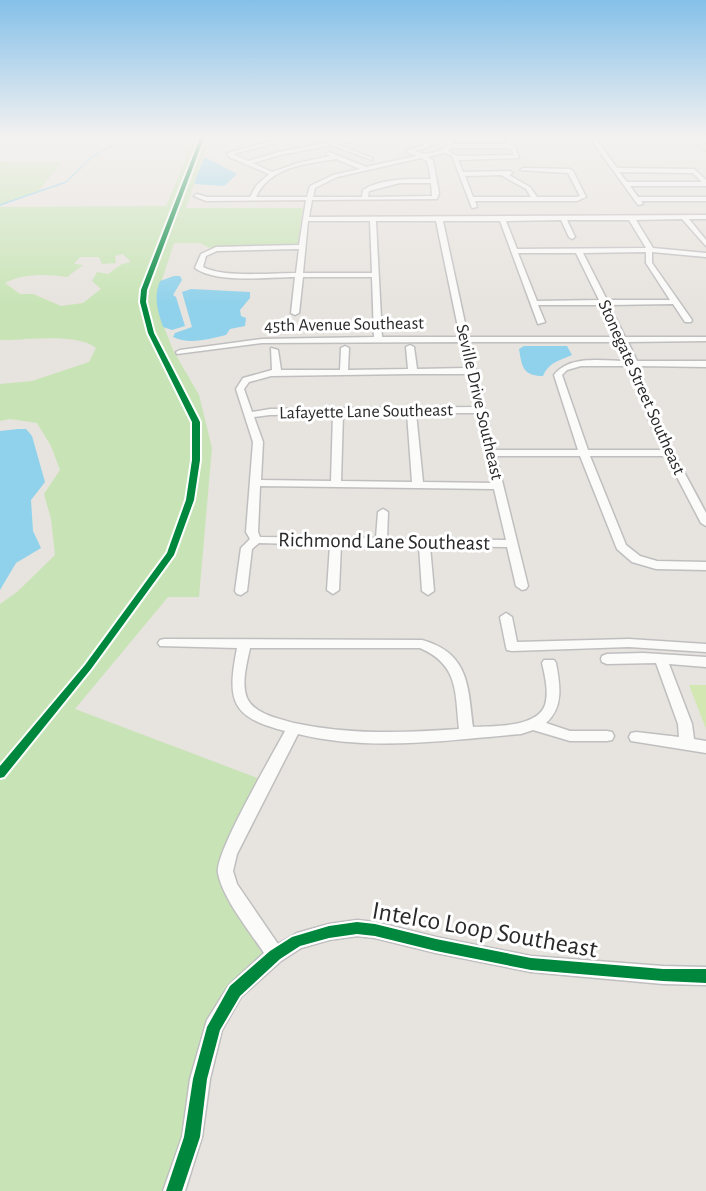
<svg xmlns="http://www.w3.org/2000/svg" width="706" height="1191" viewBox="0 0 706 1191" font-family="'Alegreya Sans',sans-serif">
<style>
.green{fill:#c8e4b6;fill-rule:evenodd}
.pitch{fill:#d3e7b3}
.water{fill:#90d2eb}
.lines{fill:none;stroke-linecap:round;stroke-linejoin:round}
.stream{stroke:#90d2eb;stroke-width:1.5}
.minor-casing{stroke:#c0bfc0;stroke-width:3}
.primary-casing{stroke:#c3c2c0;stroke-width:3}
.minor{fill:#fbfbfa;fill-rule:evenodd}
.primary{fill:#e6e1d2;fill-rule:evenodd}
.cycleway-casing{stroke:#fff;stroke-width:4}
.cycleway{fill:#00873e;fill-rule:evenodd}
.labels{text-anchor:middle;stroke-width:6;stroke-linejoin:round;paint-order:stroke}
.far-street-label{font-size:18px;fill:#292929;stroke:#fff}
.street-label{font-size:21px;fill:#292929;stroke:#fff}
.near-street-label{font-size:26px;fill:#292929;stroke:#fff}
</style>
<rect width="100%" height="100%" fill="#e7e3de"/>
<path class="green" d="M195,138H209L186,208H303L298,243L293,246L210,248L200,243H174L158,292L160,317L173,350L199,395L212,448L199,597H168L75,709L268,782L225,871L275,955L214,1027L174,1191H0V604L17,592L55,555L51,519L44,494L60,470L51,446L37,423L10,419L0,421V384L32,381L89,362L96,348C75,332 26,341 0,340V207L166,206ZM123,254L131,262L122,264L108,274L97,272L92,281L101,289L83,303L61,306L33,294H20L5,283C24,273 47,274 67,277L83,265L74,264L80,257H99L102,264L116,263L115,256Z
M0,162L61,163L38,192L0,205Z"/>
<path class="pitch" d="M689,685H706V729Z"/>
<path class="water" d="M204,158H207L237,174L224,186L196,184L194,183Z
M174,276H180L182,280L173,295L176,297L185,326L172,330L163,327C158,311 153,298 160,281Z
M191,289L250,292V298L240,310L241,316L246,318L245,326L230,329L226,335C209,339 189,345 173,337L175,333L192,327L182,292Z
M524,346H567L572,355C559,361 549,362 543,376C523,376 522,367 519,349Z
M18,429H26L32,436L45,482L31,500L33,531L41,548L16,563L0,590V431Z"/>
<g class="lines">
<path class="stream" d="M0,205L66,182L93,156L127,138"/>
<defs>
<path id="minor" d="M285,138H294L233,154L248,161L279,152L352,138H362L337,144L372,158V160L331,145L280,155L253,163L272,172L298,163L330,156L326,154L329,152L366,167L416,156L406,151L424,145V138H430L429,147L414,151C425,156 440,153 448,145L447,138H452L453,144H509L507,138H512L519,158L458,160L463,172L510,171L513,173L509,175L530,187L537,197H576L580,196L568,173L520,170L523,168L570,169L573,171L586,197L577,201H475L477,207L472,208L452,156L444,153L427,157L433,160L439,193L437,199L312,200L309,217L706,215V219H689L706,240V246L682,219L636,220L653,248L706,253V257L652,252V263L692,320L691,322H685L673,304L609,305L625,337H706V341L628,342L637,361H706V367L639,366C653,419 681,465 706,513V526L701,523L666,456H590L626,545L640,556L657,561L706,562V570L656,569L632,562L617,549L580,456H496L528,586L526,589L522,590L516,586L507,547L430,546L434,591L428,595L422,591L419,546L341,545L339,590L333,594L327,590L330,545L259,543L252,549L247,591L241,595L237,594L235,591L241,548L250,539L246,532L253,442L236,389L243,378L272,370L271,348L278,350L281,370H340L341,348L345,346L349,348L348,370L408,369L406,347L410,345L414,347L417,369L467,368L461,342L262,343L177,354L176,352L180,350L262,339L374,337L372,277H303L299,313L295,315L291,313L295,277C269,277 217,284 195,268L201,254L216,247L299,245L306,200L206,201L194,196L197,194L207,197H250L256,186L269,174L229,157L227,153ZM451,148H510L514,155L457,156L448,151ZM421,158L427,161L431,179C409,179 382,178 363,190L362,197H313L315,188L337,177ZM336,159L360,169L333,175L310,186L307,197H256C270,166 306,164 336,159ZM501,175L526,189L531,197H473L465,176ZM400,183H431L432,196L368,197L369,191ZM561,220L569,237L572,239L575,237L567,220H629L646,248L517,249L506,221ZM308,221H370L372,273H303ZM376,221H436L460,337H382ZM443,221H500L538,324L545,322L538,305H602L617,337H468ZM299,249L296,273C271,273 224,278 203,267L206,256L217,251ZM646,252V263L670,300H607L583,253ZM518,253H576L599,300L537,301ZM469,342H619L629,361C604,361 570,354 554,375L578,450H495L476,373L478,371L475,369ZM581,366H630C638,396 649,422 663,450H588L562,375L567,370ZM411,374H468L476,407L270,409L252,412L244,389L249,382L271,376ZM407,413L412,482L341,481L343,414ZM416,413H477L493,483L423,482ZM333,414L331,481L261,480L263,442L254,417L270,415ZM260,486L494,489L506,540L387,539L388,512L383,509L378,512L376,538L260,537L258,532Z
M590,138H595L617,168L694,169L706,180V186H630L638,197H706V201H641L643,204L638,205ZM619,172L693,173L702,182H627Z
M506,613L512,617L517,642L629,639L706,644V652L629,647L512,651L507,650L506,647L500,617Z
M164,639L422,640C469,653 468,686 473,727C492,726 537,728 545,705C549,692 545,676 542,663L544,660H554L556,663C560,685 564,707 546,723L570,731H607L612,732L614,736L612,740L607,741H570L533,730L521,734C447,740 371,752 298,734L237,854L233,871L237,884L278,944L297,933L329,924L357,920L375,922L436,937L531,956L663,966L706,967V985L663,984L531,972L436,953L375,938L357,936L329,940L301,948L281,961L241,997L222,1030L210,1079L202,1137L185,1191H163L182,1137L190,1079L207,1020L229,985L264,953C250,932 222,897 218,873C214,854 273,754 285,731C230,717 227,700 237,648L160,646L158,643L160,640ZM250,648H420C459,665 455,692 459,729C403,733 349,735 294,723C279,719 254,714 247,698C241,683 247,663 250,648Z
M643,653L706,657V667L669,664L692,724L694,739L706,741V753L631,741L629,737L631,733L636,732L679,737L678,724L656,663L607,664L602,662L601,659L602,656L607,654Z"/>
<path id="primary" d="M691,138H699L706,145V151Z"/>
</defs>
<use href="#minor" class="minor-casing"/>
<use href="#primary" class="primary-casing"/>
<use href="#minor" class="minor"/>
<use href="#primary" class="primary"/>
<defs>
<path id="cycleway" d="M200,138H204L147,290L146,302L154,333L200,422V460L194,500L174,555L91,669L4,777L0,778V766L85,665L167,553L186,500L192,460V422L148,333L140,302L141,290Z
M357,922L375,924L436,939L531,958L663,969H706V983L663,981L531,970L436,951L375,936L357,934L329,938L300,946L280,959L240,996L220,1030L207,1079L200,1137L182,1191H166L184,1137L193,1079L207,1027L230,986L270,951L292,937L329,926Z"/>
</defs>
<use href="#cycleway" class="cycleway-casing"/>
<use href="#cycleway" class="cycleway"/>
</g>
<linearGradient id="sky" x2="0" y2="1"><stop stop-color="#85c0e9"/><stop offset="0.45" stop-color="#f4f2f0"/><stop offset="1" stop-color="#f4f2f0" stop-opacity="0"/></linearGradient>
<rect width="706" height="305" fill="url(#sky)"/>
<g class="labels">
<g class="far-street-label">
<text transform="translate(344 324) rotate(-1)" y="6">45th Avenue Southeast</text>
<text transform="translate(642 387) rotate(66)" y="6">Stonegate Street Southeast</text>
<text transform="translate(480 402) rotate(77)" y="6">Seville Drive Southeast</text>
<text transform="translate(366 411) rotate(-1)" y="6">Lafayette Lane Southeast</text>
</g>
<g class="street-label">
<text transform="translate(384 541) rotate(1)" y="7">Richmond Lane Southeast</text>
</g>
<g class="near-street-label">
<text transform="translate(485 929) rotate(10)" y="9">Intelco Loop Southeast</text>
</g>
</g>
</svg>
